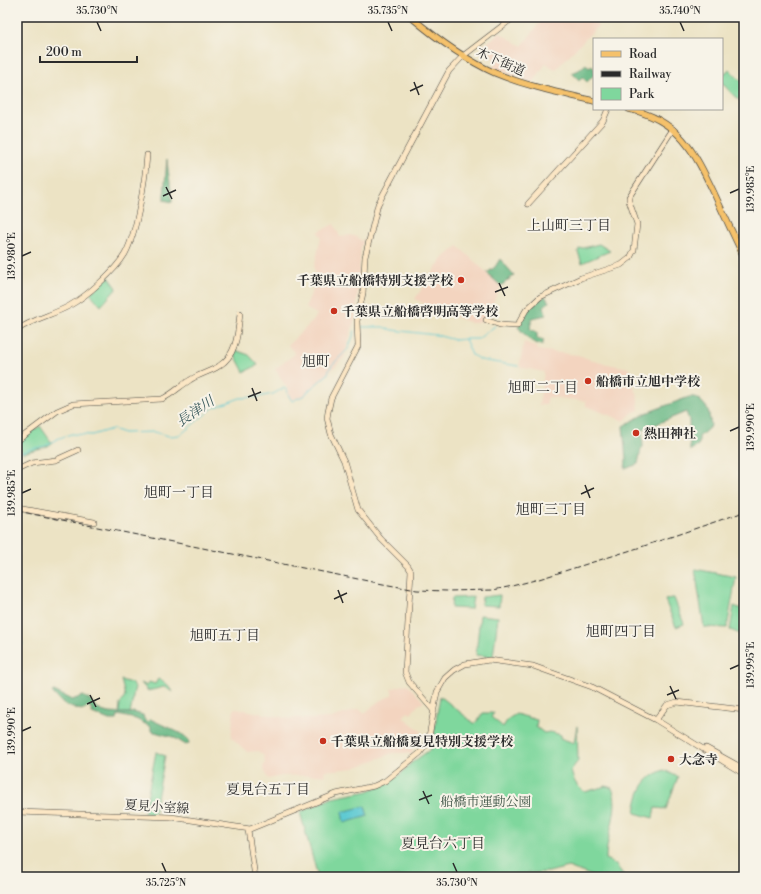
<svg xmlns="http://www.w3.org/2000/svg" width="761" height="894" viewBox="0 0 761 894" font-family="'Libre Bodoni','Noto Serif JP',serif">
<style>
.built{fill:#f3d4bf}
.green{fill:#7fd79d;stroke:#558164}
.forest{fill:#67b884;stroke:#497258}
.water{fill:#5cc9d2;stroke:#447a7e}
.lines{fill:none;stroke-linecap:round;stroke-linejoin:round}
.stream{stroke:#5cc9d2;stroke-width:1}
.secondary-casing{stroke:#484742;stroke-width:6}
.primary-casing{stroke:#484742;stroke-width:7}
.secondary{stroke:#fbe6c4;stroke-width:5}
.primary{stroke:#f5c16b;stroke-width:5.5}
.rail{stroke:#2b2b2b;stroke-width:1;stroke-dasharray:6 3;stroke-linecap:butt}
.ticks{fill:none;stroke:#2b2b2b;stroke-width:1.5}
.poi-dot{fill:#c8321e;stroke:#f7f3e8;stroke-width:1.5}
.labels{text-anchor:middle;stroke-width:4;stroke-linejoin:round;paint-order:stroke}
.street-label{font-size:13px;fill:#2b2b2b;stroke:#f7f3e8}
.poi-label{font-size:13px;font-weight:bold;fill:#2b2b2b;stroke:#f7f3e8;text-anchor:start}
.park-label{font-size:13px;fill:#405648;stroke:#f7f3e8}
.neighbourhood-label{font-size:14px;fill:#2b2b2b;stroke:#f7f3e8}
.water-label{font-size:14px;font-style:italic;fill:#3a5a5d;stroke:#f7f3e8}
.neatline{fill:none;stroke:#2b2b2b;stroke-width:1.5}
.ticks-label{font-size:10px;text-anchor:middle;fill:#2b2b2b}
</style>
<rect width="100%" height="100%" fill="#f7f3e8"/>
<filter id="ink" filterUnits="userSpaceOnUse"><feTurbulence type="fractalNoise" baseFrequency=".025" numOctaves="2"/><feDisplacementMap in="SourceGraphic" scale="8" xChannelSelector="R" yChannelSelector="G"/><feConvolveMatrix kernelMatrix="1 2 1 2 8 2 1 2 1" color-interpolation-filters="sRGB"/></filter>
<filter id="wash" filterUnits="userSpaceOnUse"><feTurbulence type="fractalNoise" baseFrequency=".012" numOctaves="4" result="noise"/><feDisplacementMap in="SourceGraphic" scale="16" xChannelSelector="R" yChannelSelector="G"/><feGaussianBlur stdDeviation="0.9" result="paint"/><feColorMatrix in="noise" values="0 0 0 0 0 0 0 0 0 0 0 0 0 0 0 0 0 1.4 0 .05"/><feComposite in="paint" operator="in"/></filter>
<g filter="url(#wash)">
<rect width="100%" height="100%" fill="#ece3c4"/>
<path class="built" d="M544,17H588L598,26L555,70L546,63L533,83L493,68L497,60L489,56L481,47L500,33L522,46Z
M334,224L340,237L350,235L357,237L361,241L364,239L361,247L356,315L344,357L323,379L309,390L305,396L290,400L288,393L289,391L275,369L295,354L288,345L314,320L317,314L305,308L317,279L314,268L321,237L318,232Z
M458,246L501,286L484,321L478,323H471L436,310L415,299L441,260Z
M524,342L537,347V350L578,355L597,362L629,368L635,391L637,392L639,410L632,413L624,421L586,406V401L548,397L546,405H539L544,372L519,367Z
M407,684L424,702L418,705L411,714L408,712L403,717L422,732L414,736L407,746L414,752L411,755L408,753H393L354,768L324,771L325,776L317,775L282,776L268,779L263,767L265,763L264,756L258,751L247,752L231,737L234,708L292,719L293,717L306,719L331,718L359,709L365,713L379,701L393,695L391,689Z"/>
<path class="green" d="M729,69L744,84V94L738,100L722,83V77Z
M599,244L610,251L582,263L578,252L579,249Z
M109,277L117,288L101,306L90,293Z
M235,350L249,355L258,365L244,372L234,353Z
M40,426L52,443L48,446L23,453L17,443Z
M695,569L736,577L727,628L704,627Z
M500,595L499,606L481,605L482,597Z
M473,597L471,609L451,608L452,598Z
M671,598H674L684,624L676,627L665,600Z
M734,606L744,610L743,635L730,630Z
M480,615L498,617L493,657L476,655Z
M158,679L168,685L173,692L164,687L148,691L141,683L147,686L149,682L155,684Z
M121,680L131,683L135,687C132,695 133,704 130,713H119L120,704L125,696Z
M440,696L475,724L483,713H494L491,717L503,727L508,719L516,714L537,720L536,727L544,733L550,732L561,735L560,738L574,743L577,726L578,761L571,770C573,780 576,786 585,792L606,786L612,788C621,809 606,835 606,859L616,865L625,877H595L568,867L549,872L515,874L506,877H318L300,812L332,798L368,791L382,785L401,774L410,764L431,749L436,735L434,733Z
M156,752L165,756L154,814L144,813Z
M664,770L678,777L666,809L655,808L653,818L635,813C638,791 643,778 664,770Z"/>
<path class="forest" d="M586,64L589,68L592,66L594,68V75L587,82L582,77L579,80L572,73L579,70Z
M167,159C167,167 173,198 172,202L164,200V196Z
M500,259L514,275L501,286L487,273L495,267Z
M545,296L549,302L544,306L546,315L532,318L530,329L537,332V338L544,340L542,345C531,343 525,335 518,327L524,315L532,305Z
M689,397H694L700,400L708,409L711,426L699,437V444L690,451L689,420L686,412L642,430L643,447L641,449L638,464L625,469L626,460L623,426L646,413Z
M54,691L72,700L83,696C91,700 90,700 95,706C103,716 120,713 131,713L133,712L143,715L144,719L147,722L150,719L182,734L189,740V743L186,745L173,737L151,731V727L136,719L118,715L117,720H109L92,713V710L88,707L84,710C70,709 62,704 52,692Z"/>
<path class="water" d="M365,806L368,816L344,823L342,812Z"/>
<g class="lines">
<path class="stream" d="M359,327H383L392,330L436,335L455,340L465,339L472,355L481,360L518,366
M466,339H478L495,326
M17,454L30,449L45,446L57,439L71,434L92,435L112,429L124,433L154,432L169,436L180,435L213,408L240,398L258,397L273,394L284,388L288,391L287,393L292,401L305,395L309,390L327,375L331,366L348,349L355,331
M17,642L23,644"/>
</g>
</g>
<g filter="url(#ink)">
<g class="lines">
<defs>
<path id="secondary" d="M528,204L603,121L608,109
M486,320L500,325L517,326L526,310L540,297L581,278L621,265L630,258L634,250L637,224L629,201V197L673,129
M17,330C32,319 53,315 69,306C87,296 115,271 125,254C137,232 145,181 147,155
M17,441L57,411L73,404L162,399C173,394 180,386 190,380C199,374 210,372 219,366C237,355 238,332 240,313
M17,470L32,463L56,460L78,450
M17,508L94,522
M434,711L409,682L405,672L411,571L408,566L381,539L358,510L344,461L331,434L327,418L328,412L331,398L358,346L357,321L363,293L365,257L378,204L449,71L463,56L514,17
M656,720L667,705L677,702L744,710
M706,748L744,769
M17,812L171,817L250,829L336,794L374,786L385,781L420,753L428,742L437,692L445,678L454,670L465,664L489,660L533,666L592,687L656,720L744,774
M248,830L255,877"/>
<path id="primary" d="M411,17C437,39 464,59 495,73C526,86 560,93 594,101
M629,109C679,120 694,151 714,193C724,215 734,236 744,257"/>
</defs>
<use href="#secondary" class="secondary-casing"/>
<use href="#primary" class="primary-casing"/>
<use href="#secondary" class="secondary"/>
<use href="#primary" class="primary"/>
<path class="rail" d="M17,511L383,584L417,590L447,591L493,590L508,587L539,579L641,547L744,512"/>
</g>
</g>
<path class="ticks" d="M97,22L101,31M388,22L392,31M680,22L684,31M414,82L419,95M410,91L423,85M166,187L172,199M730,193L739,189M163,196L176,190M22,256L31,252M499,283L505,296M495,292L508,287M252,388L257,401M248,397L261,392M730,431L739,427M585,485L590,498M22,493L31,489M581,494L594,488M338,590L343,603M334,599L347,593M730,669L739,665M670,686L676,699M90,695L96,707M667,695L679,690M87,704L100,698M22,731L31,727M423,791L429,804M419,800L432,795M162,863L166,872M453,863L457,872"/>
<g class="poi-dot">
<circle cx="461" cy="280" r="4"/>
<circle cx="334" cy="311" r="4"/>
<circle cx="588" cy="381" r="4"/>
<circle cx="636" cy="433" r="4"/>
<circle cx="323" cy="741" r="4"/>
<circle cx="671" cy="759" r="4"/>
</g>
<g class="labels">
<g class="street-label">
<text transform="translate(501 61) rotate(24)" y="5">木下街道</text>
<text transform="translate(157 806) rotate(4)" y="5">夏見小室線</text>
</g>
<g class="poi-label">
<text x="453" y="285" text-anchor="end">千葉県立船橋特別支援学校</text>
<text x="342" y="316">千葉県立船橋啓明高等学校</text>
<text x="596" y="386">船橋市立旭中学校</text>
<text x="644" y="438">熱田神社</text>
<text x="331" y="746">千葉県立船橋夏見特別支援学校</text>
<text x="679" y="764">大念寺</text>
</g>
<g class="park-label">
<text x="486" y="806">船橋市運動公園</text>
</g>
<g class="neighbourhood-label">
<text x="569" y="230">上山町三丁目</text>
<text x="316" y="366">旭町</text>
<text x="543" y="392">旭町二丁目</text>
<text x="179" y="497">旭町一丁目</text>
<text x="551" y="514">旭町三丁目</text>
<text x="621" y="636">旭町四丁目</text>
<text x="225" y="640">旭町五丁目</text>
<text x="268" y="794">夏見台五丁目</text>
<text x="443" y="848">夏見台六丁目</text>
</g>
<g class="water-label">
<text transform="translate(195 411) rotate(-34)" y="5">長津川</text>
</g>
</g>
<rect width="761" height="894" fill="none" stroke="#f7f3e8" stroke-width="44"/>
<rect x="593" y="38" width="130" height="72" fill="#f7f3e8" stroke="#a5a39c"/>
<rect x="601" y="51" width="20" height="6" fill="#f5c16b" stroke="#a5a39c"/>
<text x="629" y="58" font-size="12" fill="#2b2b2b">Road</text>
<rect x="601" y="71" width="20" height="6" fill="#2b2b2b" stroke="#a5a39c"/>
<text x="629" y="78" font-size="12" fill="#2b2b2b">Railway</text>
<rect x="601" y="88" width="20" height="12" fill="#7fd79d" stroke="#a5a39c"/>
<text x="629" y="98" font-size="12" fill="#2b2b2b">Park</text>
<path d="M40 56v6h97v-6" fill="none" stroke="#2b2b2b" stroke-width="2"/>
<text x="46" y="56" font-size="12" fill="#2b2b2b" stroke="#f7f3e8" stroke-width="3" paint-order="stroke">200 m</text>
<rect x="22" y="22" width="717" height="850" class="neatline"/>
<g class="ticks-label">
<text x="97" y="14">35.730°N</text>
<text x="388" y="14">35.735°N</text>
<text x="680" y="14">35.740°N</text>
<text transform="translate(750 189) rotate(-90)" y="4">139.985°E</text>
<text transform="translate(11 256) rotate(-90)" y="4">139.980°E</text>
<text transform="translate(750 427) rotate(-90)" y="4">139.990°E</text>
<text transform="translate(11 493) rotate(-90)" y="4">139.985°E</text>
<text transform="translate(750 665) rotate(-90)" y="4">139.995°E</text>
<text transform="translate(11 731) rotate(-90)" y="4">139.990°E</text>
<text x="166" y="886">35.725°N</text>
<text x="457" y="886">35.730°N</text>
</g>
</svg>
